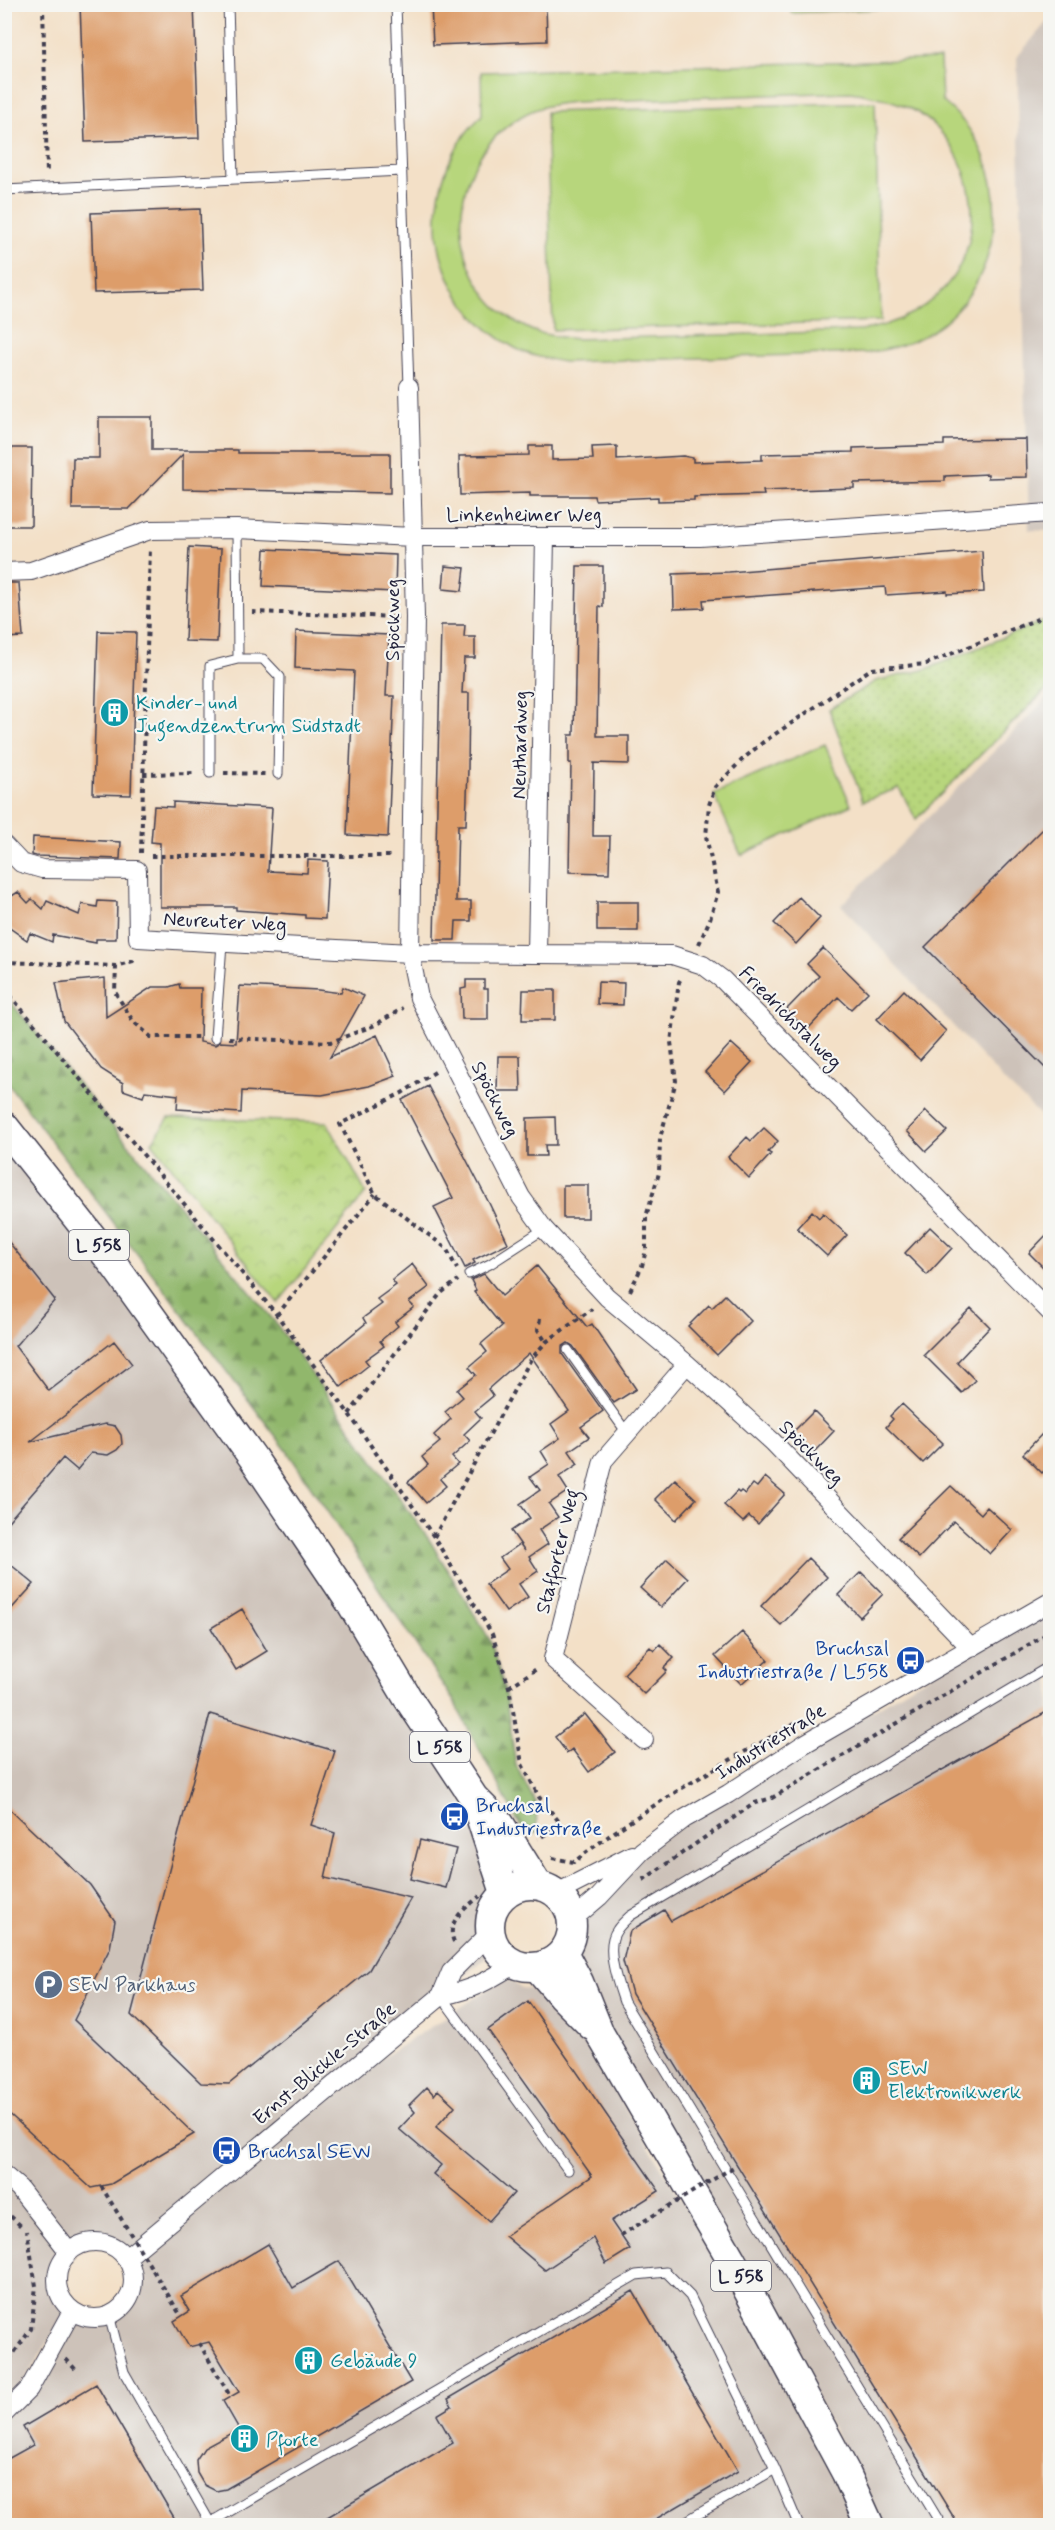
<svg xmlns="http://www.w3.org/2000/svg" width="1055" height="2530" viewBox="0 0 1055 2530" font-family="Mynerve,sans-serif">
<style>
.industrial{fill:#cdc2b9}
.grass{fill:#b7d67c;stroke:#6c7c5c;stroke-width:1.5;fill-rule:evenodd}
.forest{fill:url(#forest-firs);stroke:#5a6c54;stroke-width:1.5}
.park{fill:url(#park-crowns);stroke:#6c7c5c;stroke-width:1.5}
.garden{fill:url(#garden-dots);stroke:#6c7c5c;stroke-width:1.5}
.building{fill:#dd9d6a}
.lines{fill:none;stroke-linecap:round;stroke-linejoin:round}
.service-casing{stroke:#413e50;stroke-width:11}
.minor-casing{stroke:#413e50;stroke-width:20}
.primary-casing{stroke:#413e50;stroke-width:31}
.path{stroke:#413e50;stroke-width:4;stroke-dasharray:4.5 4.5;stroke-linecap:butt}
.service{stroke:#fff;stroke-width:9}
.minor{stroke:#fff;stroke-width:18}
.primary{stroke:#fff;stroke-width:28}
.path-bridge{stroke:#413e50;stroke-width:4;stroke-dasharray:4.5 4.5;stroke-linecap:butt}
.labels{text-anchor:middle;stroke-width:4.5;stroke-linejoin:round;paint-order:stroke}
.shield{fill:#f6f6f2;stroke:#626272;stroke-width:1.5}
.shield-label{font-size:18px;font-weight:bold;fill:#22223b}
.street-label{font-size:20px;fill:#22223b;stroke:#f6f6f2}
.culture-label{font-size:20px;fill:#0d838f;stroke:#f6f6f2;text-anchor:start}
.transit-label{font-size:20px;fill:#164399;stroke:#f6f6f2;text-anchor:start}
.service-label{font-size:20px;fill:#4e5e75;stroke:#f6f6f2;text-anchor:start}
</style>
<defs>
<pattern id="forest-firs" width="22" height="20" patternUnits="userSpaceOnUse" patternTransform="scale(1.5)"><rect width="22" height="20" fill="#91b76c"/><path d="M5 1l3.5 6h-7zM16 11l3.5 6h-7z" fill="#76945a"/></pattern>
<pattern id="park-crowns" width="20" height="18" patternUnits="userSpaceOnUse" patternTransform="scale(1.5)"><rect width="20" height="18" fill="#b7d67c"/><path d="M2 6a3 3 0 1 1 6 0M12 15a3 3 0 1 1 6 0" fill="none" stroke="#9db76c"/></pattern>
<pattern id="garden-dots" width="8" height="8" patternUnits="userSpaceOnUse" patternTransform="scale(1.5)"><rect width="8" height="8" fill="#b7d67c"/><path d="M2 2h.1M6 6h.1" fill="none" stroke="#9db76c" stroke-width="1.8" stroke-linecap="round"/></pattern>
</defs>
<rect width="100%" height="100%" fill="#f6f6f2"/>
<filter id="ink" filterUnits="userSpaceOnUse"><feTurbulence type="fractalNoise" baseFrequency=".0167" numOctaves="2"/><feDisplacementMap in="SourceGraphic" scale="12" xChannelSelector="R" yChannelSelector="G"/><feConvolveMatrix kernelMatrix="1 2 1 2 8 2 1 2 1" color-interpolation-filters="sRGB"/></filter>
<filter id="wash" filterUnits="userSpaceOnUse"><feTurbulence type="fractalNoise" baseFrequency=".008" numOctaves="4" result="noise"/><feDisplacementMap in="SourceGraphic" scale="24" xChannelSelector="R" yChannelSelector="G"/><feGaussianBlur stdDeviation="1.35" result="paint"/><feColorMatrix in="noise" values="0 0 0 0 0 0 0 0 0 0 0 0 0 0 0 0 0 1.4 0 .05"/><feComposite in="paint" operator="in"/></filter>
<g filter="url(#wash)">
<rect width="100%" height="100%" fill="#f3e0c7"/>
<path class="industrial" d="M1050,18V531L1029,530L1017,57Z
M1050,695V1124L1008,1085L841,905Z
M4,1126L188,1368L511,1879L485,1914L487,1956L129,2254L118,2243L102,2237L84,2239L68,2245L56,2265L54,2287L68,2311L4,2412Z
M1050,1602V2525H884L781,2333L555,1964L570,1940L572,1906L642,1851Z
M506,1978L522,1988L554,1992L771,2346L862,2525H5L4,2418L72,2318L89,2321L115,2315L134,2290L130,2256L310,2105Z"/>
<path class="grass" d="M993,4L791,13V4Z
M940,59L942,101C1017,159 1010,279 932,331C913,344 890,349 867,353L564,362C547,359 530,356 515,348C436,306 413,210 464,136C469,128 476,122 482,115L481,72ZM850,92C873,95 895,100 915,111C938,124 955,147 964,171C993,253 940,320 857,331L576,339C561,337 545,336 531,330C441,290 439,164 522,116C538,106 556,104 574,102Z
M875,102L881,321L553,330L546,112Z
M825,745L851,805L741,855L714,794Z"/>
<path class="forest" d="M5,995L275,1322L430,1541L490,1640L504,1687L516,1765L536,1804L537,1832L526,1837L453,1700L287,1451L5,1080Z"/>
<path class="park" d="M169,1118L327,1122L366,1193L278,1303L152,1142Z"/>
<path class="garden" d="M1050,618V686L916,819L899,788L863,801L829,709L876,681L927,669Z"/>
<g id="blocks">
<path class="building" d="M80,4H194L199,138L85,142Z
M431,4H546L547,41L433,45Z
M200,209L203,290L94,293L91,213Z
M99,417H152V450H238V453H390V493L183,489V454L129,509H72L73,458H99Z
M1026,439L1027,477L988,478V474L945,476V481L854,483V488L763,491L764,495L694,497V500L658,501V497L595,500L594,496H530V493L460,495L459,456L529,455V446H552V460L593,459L592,447L617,446V460L683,456L693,458V462L762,460V454L853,452V448L944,445V440Z
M4,448H32L31,526H4Z
M189,547L221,549L217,642L185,641Z
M265,549L396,555L395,592L263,586Z
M982,551L984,592L947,594V591L886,595L885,587L703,600L704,608L674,609L673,574L729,572Z
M445,566L465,568L462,591L443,589Z
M577,566H603V607L599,606L597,736H629V764L594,763L593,836H610L609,873L569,872L571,763H569V735H574Z
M4,583H19L23,637L4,638Z
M441,625H465L464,637H475V658H464L462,693H469L468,769L466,825H458L456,901H471V921H456L455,940H434Z
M98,631L136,632L131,795L93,794Z
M296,631L389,635L386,696H394L388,837L347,835L354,671L295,668Z
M173,802L272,808L268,871L307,873L308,860L328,861L325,919L305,918V915L236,910V907H160V843L151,842L154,806L173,807Z
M1050,822V1073L925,947Z
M33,837L121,842L120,859L36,856L32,855Z
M18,892L28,903L32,899L43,909L47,901L79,915L82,904L97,907L98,901L117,902L116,939H96V943L53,935L52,942L30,933L27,940L4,924V901Z
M799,897L820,918L796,944L774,923Z
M597,902H638V931H597Z
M823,948L868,992L851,1009L838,997L807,1030L786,1010L819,976L807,964Z
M105,978L106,1017L152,987H169L179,984L180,988H201L200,1042L215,1045L220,1042L236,1043L240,986L318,990L341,993L343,987L364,996L330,1057L377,1035L396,1076L369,1086L322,1095L242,1091L241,1113L177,1109L178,1095L145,1091L143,1097L123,1090V1083L101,1069L64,1021L56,983Z
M466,980H484V989H488V1019H462L461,989L466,988Z
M598,982L624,983L623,1005L597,1004Z
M523,990H555V1020H522Z
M904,990L946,1031L920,1060L877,1019Z
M731,1043L752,1062L725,1091L705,1072Z
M498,1056H520L521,1091H497Z
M428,1086L489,1203L508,1243L473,1260L475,1263L465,1268L434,1207L453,1198L402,1100Z
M926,1111L947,1131L926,1151L907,1131Z
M555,1117L556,1145H545L546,1156H527V1118Z
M764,1128L778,1141L768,1152L771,1154L749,1178L728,1157L747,1137L751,1141Z
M563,1185H588V1218H563Z
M812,1211L819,1218L823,1213L847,1235L827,1256L797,1228Z
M930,1227L952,1248L927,1275L905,1253Z
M1050,1231V1274L1029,1253Z
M4,1236L55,1300L15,1346L49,1391L114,1341L132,1364L30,1442L105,1424L115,1426L121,1435L122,1444L117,1450L108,1455L91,1453L77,1470L63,1458L4,1526Z
M412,1264L429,1287L409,1302L414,1307L395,1322L398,1326L380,1341L384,1346L365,1360L369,1365L341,1387L321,1360L366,1323L363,1318L382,1304L377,1299L396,1285L392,1280Z
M537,1266L587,1327L592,1324L636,1389L614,1403L573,1346L568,1343L562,1347V1354L603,1411L581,1427L589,1437L569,1451L578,1464L559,1477L568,1491L549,1504L558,1517L539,1530L548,1544L529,1557L538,1571L519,1584L528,1597L506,1612L486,1584L508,1569L500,1558L520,1544L525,1551L511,1531L530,1518L520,1504L540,1490L530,1477L549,1464L541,1451L560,1438L551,1424L569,1411L529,1353L488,1389L493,1396L475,1411L481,1418L464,1434L470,1441L452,1457L458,1464L440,1479L446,1486L426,1503L408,1482L428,1465L422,1457L440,1442L434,1435L451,1419L445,1412L463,1397L457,1390L476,1375L469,1367L487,1352L481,1344L502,1326L474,1292L476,1290L471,1280L484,1274L502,1296Z
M725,1295L751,1321L717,1355L688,1326L709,1305L712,1308Z
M971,1308L990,1327L957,1362L975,1380L962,1393L924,1355Z
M902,1404L943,1443L923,1463L886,1427L893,1419L890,1416Z
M814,1411L834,1431L814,1452L793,1432Z
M1042,1434L1050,1442V1465L1042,1473L1023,1454Z
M765,1477L785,1494L758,1524L749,1516L743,1522L724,1505L737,1491L739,1493L741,1491L745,1494L753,1484L757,1487Z
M675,1479L696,1499L676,1520L655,1499Z
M951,1486L981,1514L987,1507L1012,1530L990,1554L954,1521L919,1558L898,1538Z
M808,1558L827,1577L781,1625L761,1606Z
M4,1559L34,1584L4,1617Z
M667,1559L688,1578L661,1607L640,1588Z
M861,1572L883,1594L860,1617L838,1595Z
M242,1609L267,1651L236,1670L211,1628Z
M742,1632L768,1660L741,1684L715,1656Z
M660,1644L674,1658L664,1668L667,1671L644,1694L624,1674L650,1647L654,1651Z
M1050,1710V2526H959L632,1994L623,1961L630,1931L664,1910L671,1921Z
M210,1714L335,1751L311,1825L335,1833L325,1878L411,1898L369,1970L229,2084L201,2083L131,2015Z
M585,1714L615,1752L589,1772L572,1749L567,1753L555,1737Z
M4,1804L90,1885L115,1921L110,1948L74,2020L194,2134L111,2184L91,2188L4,2109Z
M420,1840L456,1849L446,1888L410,1879Z
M528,2001L659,2191L611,2221L630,2249L606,2264L593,2238L545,2270L505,2236L592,2176L488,2030Z
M427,2087L434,2095L438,2090L455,2106L436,2127L514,2193L489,2221L433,2174L441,2165L399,2129L415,2112L409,2105Z
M268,2244L293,2288L339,2261L411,2382L226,2489L216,2491L204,2485L197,2473L196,2460L204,2448L239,2429L223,2401L239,2392L209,2342L189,2347L174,2321L190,2311L181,2296Z
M633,2291L738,2471L644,2526H312L453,2443L437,2415L452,2406L448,2399Z
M96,2384L179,2526H4V2461L33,2445L23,2427Z"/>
</g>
</g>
<g filter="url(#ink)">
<use href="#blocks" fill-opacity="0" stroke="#413e50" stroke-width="1.5"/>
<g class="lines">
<defs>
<path id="service" d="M228,4L233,179
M396,4L409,387
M4,190L402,171
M238,659H263L280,677L278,774
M210,773V666L238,659L237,529
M215,1038L222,944
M469,1274L490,1264L544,1229
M568,1350L627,1433
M441,1996L568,2170
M109,2315L124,2372L212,2526
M211,2522L636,2275L666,2272L690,2296L775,2469L799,2526
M678,2526L775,2469
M942,2526L624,2002C618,1984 604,1947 617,1930C620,1925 626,1920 630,1916L1050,1666"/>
<path id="minor" d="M409,387L415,617L410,953L419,998L521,1197L544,1229L607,1297L687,1364L773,1442L971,1648
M4,572L31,571L150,530L237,529L414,537H700L1050,513
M4,845L21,863L42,869L137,870L138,938L410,953L672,955L703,965L723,980L1050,1312
M537,954L545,537
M644,1740L553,1659L603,1461L687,1364
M557,1893L632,1855
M572,1920L599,1897L642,1851L684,1819L728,1794L804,1744L1050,1602
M441,1996C472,1990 488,1981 515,1964
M4,2175L19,2188L69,2252
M57 2280a38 38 0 1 1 76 0a38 38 0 1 1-76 0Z
M126,2258L441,1996L451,1972L490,1933
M4,2414L29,2389L72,2311"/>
<path id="primary" d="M4,1126L115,1266L253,1458L352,1605L407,1697L474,1798L500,1824L538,1885
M475,1801L505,1893
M490 1926a41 41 0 1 1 82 0a41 41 0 1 1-82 0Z
M563,1952L579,1982L600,2034L731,2259L846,2473L870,2526
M537,1967L561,1995L592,2026"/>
</defs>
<use href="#service" class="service-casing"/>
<use href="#minor" class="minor-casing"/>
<use href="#primary" class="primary-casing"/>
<path class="path" d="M43,4L47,175
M252,612L398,617
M224,773L265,774
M143,774L196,773
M141,853L150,548
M151,856H392
M699,944L710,919L718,892L706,836L709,805L715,787L743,759L762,743L871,669L926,664L1050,614
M4,962L116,966L133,961L134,957
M116,966L115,992L133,1021L151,1037H201
M4,988L277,1315L349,1414L434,1537L492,1634L509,1687L522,1764L539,1797L561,1824L538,1839
M229,1038L331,1042L375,1025L403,1008
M435,1072L402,1093L340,1124L375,1194L446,1248L457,1269
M630,1291L642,1266L646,1250V1217L659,1173L660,1138L676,1081L671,1042L679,982L682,977
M277,1315L375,1194
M540,1319L538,1330L546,1342
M349,1414L440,1294L458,1280
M434,1537L531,1359L546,1342L592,1309
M509,1687L538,1668
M552,1858L574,1862C643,1808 718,1766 795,1724
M643,1880L755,1803L772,1798L1050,1632
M454,1942C445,1921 466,1908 480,1896
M4,2210L21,2226
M199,2343L230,2396
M66,2359L76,2370
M4,2367L31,2329L36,2286L27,2231"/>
<use href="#service" class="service"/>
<use href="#minor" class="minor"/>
<use href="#primary" class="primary"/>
<path class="path-bridge" d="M101,2186L181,2316
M621,2235L737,2165"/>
</g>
</g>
<defs>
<symbol id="building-disc" viewBox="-11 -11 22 22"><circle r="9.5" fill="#0f9aa8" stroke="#f6f6f2"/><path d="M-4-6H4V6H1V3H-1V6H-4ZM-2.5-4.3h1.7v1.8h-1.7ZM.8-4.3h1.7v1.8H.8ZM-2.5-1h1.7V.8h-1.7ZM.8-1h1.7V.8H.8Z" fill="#fff"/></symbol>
<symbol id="bus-disc" viewBox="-11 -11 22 22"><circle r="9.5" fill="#1a4fb4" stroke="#f6f6f2"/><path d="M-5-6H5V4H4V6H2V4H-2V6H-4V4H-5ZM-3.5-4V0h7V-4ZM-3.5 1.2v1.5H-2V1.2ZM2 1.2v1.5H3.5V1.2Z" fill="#fff"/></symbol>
<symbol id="parking-disc" viewBox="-11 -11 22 22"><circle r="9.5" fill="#5c6f8a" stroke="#f6f6f2"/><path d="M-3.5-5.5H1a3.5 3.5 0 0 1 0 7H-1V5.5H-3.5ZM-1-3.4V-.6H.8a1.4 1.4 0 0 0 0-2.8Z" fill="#fff"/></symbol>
</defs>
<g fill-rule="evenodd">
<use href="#building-disc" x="98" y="696" width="33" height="33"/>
<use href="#bus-disc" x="894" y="1644" width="33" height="33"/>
<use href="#bus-disc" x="438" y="1800" width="33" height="33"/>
<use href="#parking-disc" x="32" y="1968" width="33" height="33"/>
<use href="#building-disc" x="850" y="2064" width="33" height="33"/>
<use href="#bus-disc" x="210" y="2134" width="33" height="33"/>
<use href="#building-disc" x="292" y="2344" width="33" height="33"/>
<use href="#building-disc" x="228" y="2422" width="33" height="33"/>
</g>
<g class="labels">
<g class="shield">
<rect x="69" y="1230" width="60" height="30" rx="4.5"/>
<rect x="410" y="1732" width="60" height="30" rx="4.5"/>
<rect x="711" y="2261" width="60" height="30" rx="4.5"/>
</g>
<g class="shield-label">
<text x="99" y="1251">L 558</text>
<text x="440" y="1753">L 558</text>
<text x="741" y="2282">L 558</text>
</g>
<g class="street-label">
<text x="524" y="521">Linkenheimer Weg</text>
<text transform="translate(392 620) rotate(-90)" y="7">Spöckweg</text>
<text transform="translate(519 745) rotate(-89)" y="7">Neuthardweg</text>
<text transform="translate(225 921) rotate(3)" y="7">Neureuter Weg</text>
<text transform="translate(791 1017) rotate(45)" y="7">Friedrichstalweg</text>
<text transform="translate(496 1099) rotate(63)" y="7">Spöckweg</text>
<text transform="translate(812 1452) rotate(45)" y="7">Spöckweg</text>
<text transform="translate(557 1551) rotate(-76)" y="7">Stafforter Weg</text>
<text transform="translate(770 1741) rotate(-32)" y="7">Industriestraße</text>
<text transform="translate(324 2063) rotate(-40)" y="7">Ernst-Blickle-Straße</text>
</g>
<g class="culture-label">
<text x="136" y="709">Kinder- und<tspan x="136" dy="23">Jugendzentrum Südstadt</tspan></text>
<text x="888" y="2075">SEW<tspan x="888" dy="23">Elektronikwerk</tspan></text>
<text x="330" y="2367">Gebäude 9</text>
<text x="266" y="2446">Pforte</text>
</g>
<g class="transit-label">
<text x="889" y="1655" text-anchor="end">Bruchsal<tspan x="889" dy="23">Industriestraße / L558</tspan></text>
<text x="476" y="1812">Bruchsal<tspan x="476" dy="23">Industriestraße</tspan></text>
<text x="248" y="2158">Bruchsal SEW</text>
</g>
<g class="service-label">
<text x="69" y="1991">SEW Parkhaus</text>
</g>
</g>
<rect width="1055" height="2530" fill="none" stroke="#f6f6f2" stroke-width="24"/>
</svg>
